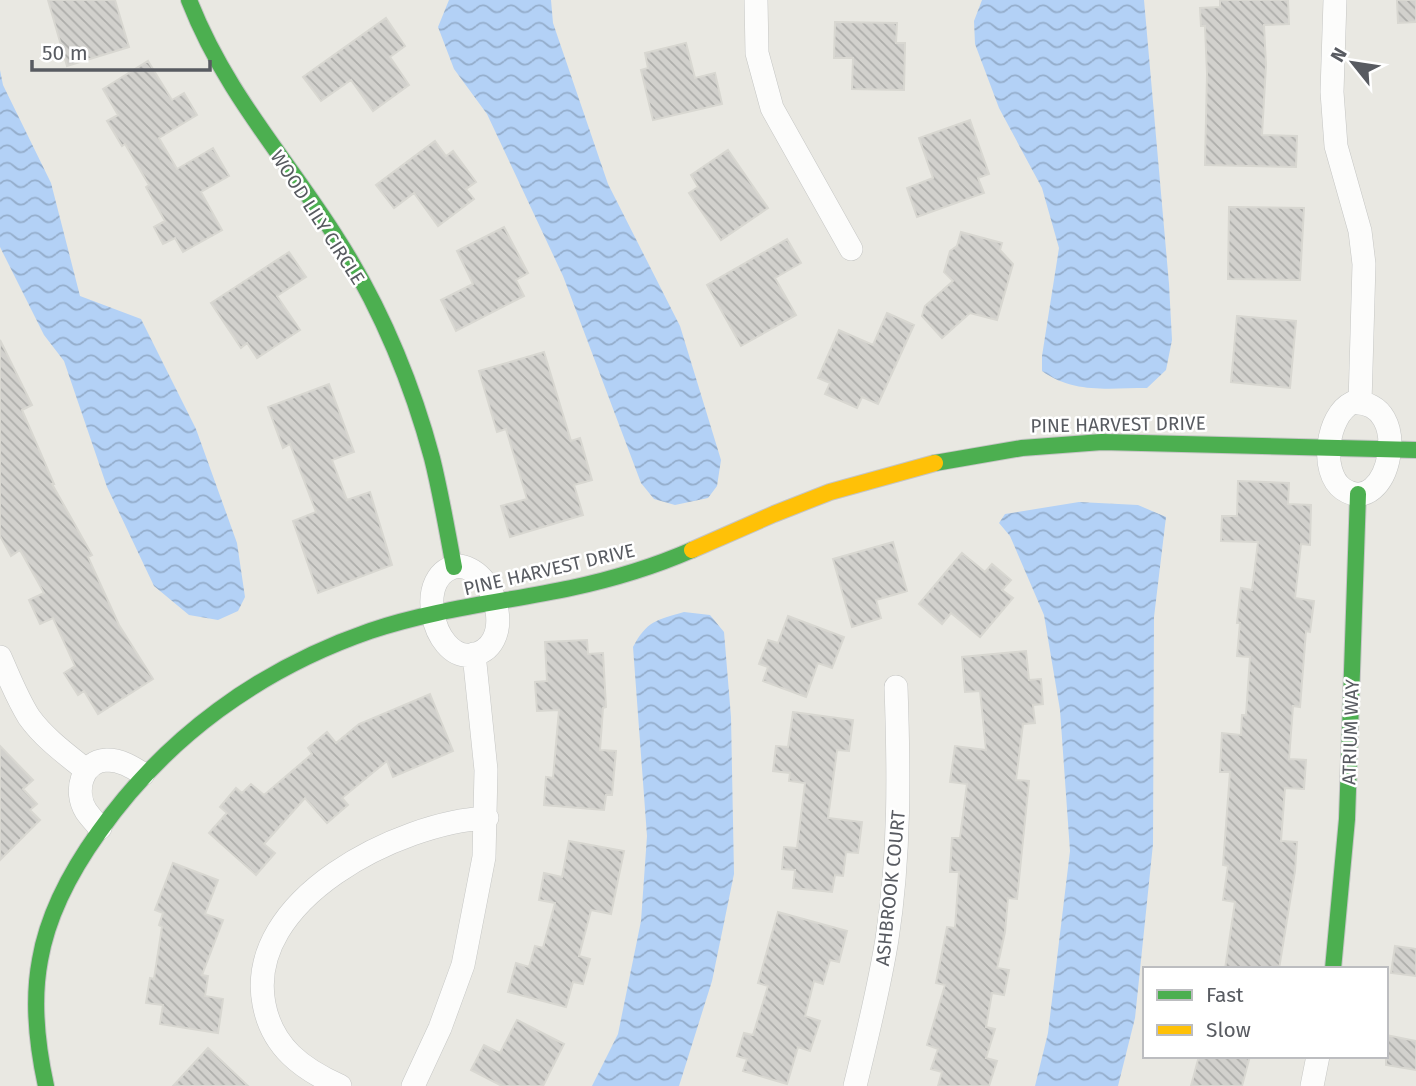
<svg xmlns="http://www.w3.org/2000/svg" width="1416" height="1086" viewBox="0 0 1416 1086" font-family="'Fira Sans',sans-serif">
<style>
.water{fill:url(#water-waves)}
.building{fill:url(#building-back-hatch);stroke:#d8d7d1;stroke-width:2}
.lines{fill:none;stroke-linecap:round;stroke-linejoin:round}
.street-casing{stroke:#c5c6c4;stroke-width:24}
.fast-casing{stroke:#c5c5c5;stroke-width:18}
.slow-casing{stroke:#c5c5c5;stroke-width:18}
.street{stroke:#fcfcfb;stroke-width:23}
.fast{stroke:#4caf50;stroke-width:16}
.slow{stroke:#ffc107;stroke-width:16}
.labels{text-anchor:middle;stroke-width:5;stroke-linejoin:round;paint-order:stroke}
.street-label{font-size:19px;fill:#585b61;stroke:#fff}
</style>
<defs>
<pattern id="water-waves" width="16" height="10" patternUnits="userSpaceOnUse" patternTransform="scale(1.75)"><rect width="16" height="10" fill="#b3d1f6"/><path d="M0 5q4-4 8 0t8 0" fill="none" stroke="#94adcb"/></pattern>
<pattern id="building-back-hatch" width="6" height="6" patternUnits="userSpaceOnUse" patternTransform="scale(1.75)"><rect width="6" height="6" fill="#d2d1cd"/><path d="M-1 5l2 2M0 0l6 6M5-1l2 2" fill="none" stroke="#adadaa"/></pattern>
</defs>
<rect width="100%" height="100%" fill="#e9e8e2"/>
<path class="water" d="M449,0H551L553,23L608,184L680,326L721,460L717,486L708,498L675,505L654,499L641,483L563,276L487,114L454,69L438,27Z
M982,0H1144L1169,284L1172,340L1166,370L1147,388C1109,388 1074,394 1042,371V356L1059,248L1042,188L999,108L975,44L974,21Z
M0,70L3,85L51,183L80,296L141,319L196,429L237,543L245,597L238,611L218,620L189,615L154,586L107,487L64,361L44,335L0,247Z
M1079,502L1138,505L1166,517L1154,617L1153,844L1135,1018L1118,1086H1035L1048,1033L1070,851L1060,710L1044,615L1010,536L999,523L1005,514Z
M684,612L710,615L724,632L731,717L734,874L712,981L679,1086H592L618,1034L641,921L647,836L633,647C647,621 656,620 684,612Z"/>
<path class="building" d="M48,0H115L129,47L67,66Z
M1220,0H1288L1289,24L1264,25L1266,65L1262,135L1297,136L1296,167L1205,165L1207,74L1205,26H1201L1200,8L1220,7Z
M1397,0H1416V22L1398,23Z
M386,18L405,46L390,57L409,85L373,111L351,80L321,101L303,77Z
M835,22L897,23L896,43H905L904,90L852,89L853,58H834Z
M686,43L695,78L715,73L722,104L653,120L641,70L648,68L645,53Z
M148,61L172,100L184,93L197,115L159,138L177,169L213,148L229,176L201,192L222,230L183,252L175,238L163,244L154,227L165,221L146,187L149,185L125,144L122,146L107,121L118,115L103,89Z
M970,120L989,174L978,178L984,193L917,217L907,188L933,178L919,138Z
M435,141L446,156L453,151L476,182L466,189L474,199L438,226L414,193L394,208L376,185Z
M728,150L768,208L721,240L689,193L698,187L691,175Z
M1229,207L1304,208L1300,280L1228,279Z
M504,227L528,273L516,280L524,296L456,331L441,300L473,284L457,251Z
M961,232L1002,243L1000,250L1013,264L997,320L970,313L942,338L922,316L925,306L953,281L944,272L950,251L957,246Z
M787,239L801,263L775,278L796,315L741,346L707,285Z
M289,252L306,277L277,296L300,330L257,358L247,343L241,348L211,303Z
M887,313L914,325L878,404L862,397L857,408L825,394L830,383L818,378L839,330L873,345Z
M1237,316L1296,321L1290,388L1231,382Z
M0,340L32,405L22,410L54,484H52L92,555L88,557L119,625L153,679L98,714L84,691L78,695L64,673L75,666L53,618L40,624L29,600L44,593L20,550L11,556L0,536Z
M544,352L571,441L580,438L592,480L574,485L583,515L510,537L501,506L527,499L506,429L497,432L479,371Z
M329,384L354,452L332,460L347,500L370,492L392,565L318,593L293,521L316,512L290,444L283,448L268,407Z
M1238,481L1289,483L1288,504L1311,505L1310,545L1301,544L1295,598L1314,601L1310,632L1306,631L1300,707L1293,706L1289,759L1306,760L1304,789L1285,788L1281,841L1297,842L1295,871L1279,969H1225L1235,902L1223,900L1228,866L1223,865L1230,772H1220L1222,733L1241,735L1242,715H1246L1250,657L1237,656L1240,623H1237L1241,588L1252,590L1258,542L1221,541L1222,516H1237Z
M893,542L907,591L876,600L881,618L852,627L833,559Z
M962,553L985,572L992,564L1011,580L1002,590L1013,598L980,637L951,613L942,624L919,604Z
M788,616L844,637L832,668L818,663L806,697L763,681L768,667L759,664L768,640L778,643Z
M587,640L588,654L603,653L606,707L603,708L600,750L616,751L612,795H606L604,810L544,805L546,777L553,778L559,710L537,711L535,682L547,681L545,642Z
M1026,651L1029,680L1041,679L1043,704L1033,705L1035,723L1023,724L1016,780L1029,781L1017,899L1008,898L1005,932L997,968L1009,970L1004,995L992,993L986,1027L995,1029L986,1058L997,1061L989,1086H938L942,1072L931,1069L938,1049L927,1045L945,985L936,983L947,927L955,928L959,872H950L952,838H960L967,784L950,782L955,746L986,750L980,691L965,692L962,657Z
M430,694L453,751L393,777L387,761L342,798L348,805L327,823L305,798L264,844L275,853L256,875L209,833L227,813L220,807L236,788L242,793L251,784L264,795L312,754L308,748L327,732L336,743L359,724Z
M793,712L853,720L849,751L837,750L828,818L862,822L858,853L846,852L843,876L835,875L832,892L793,888L795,870L782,869L784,847L797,848L805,783L789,781L790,773L773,771L776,746L788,747Z
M0,746L33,780L23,789L37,804L30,810L40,820L0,860Z
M569,841L624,851L611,914L591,910L579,956L590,959L583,984L573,982L566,1007L508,992L516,963L529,967L535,946L543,948L555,903L539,900L544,873L562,877Z
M173,863L218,880L205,914L223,920L202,975L208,976L205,996L223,999L218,1033L160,1024L163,1005L146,1003L150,978L154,979L162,927L159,925L163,913L155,910Z
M778,912L847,931L839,962L830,960L823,984L814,981L805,1016L820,1021L810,1051L798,1047L787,1084L743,1071L747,1059L737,1056L744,1033L753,1035L768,986L758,983Z
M1395,946L1416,949V976L1391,973Z
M517,1020L564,1044L543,1086H502L471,1070L484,1045L500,1053Z
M1386,1035L1416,1041V1070L1386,1065Z
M208,1048L248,1086H173Z
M1199,1056H1250L1242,1086H1191Z"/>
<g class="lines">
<defs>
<path id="street" d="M756,0L757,53L772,108L851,249
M1335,0L1332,92L1336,146L1360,231L1364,264L1360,403
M1352,403C1416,398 1389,521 1343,489C1319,472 1327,415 1352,403Z
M460,566C500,573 515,649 471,655C432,660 412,570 460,566Z
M0,657C9,677 17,698 29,717C44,738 66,754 86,770
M100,828C96,823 90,817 86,811C74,792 81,761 107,760C121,760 132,767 143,774
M340,1086C302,1069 272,1047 264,1004C244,899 400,822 487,818
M413,1086L440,1028L463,965L484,857L486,770L474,654
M855,1086C867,1037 879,989 887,939C900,855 899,771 896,687
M1312,1086L1318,1056"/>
<path id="fast" d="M189,0C225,92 282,153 334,234C378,302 411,380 432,458C441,494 447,531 454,567
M935,463L1022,448L1102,442L1416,450
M1333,969L1347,819L1358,494
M46,1086C37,1045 32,1002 40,960C48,913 71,871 99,832C166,737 260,669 370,631C435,609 504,602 571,588C613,579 653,567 692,550"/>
<path id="slow" d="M692,550L774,514L830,492L935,463"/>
</defs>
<use href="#street" class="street-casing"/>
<use href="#fast" class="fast-casing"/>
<use href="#slow" class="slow-casing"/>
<use href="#street" class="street"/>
<use href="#fast" class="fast"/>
<use href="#slow" class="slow"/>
</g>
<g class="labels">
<g class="street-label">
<text transform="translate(318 217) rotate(57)" y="7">WOOD LILY CIRCLE</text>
<text transform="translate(1118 424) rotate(-1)" y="7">PINE HARVEST DRIVE</text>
<text transform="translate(549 569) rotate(-13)" y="7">PINE HARVEST DRIVE</text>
<text transform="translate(1350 732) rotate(-88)" y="7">ATRIUM WAY</text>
<text transform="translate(890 888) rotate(-84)" y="7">ASHBROOK COURT</text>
</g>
</g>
<rect x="1143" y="967" width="245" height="91" fill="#ffffff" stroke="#bcbdc0" stroke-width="2"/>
<rect x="1157" y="990" width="35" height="10" fill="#4caf50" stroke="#bcbdc0" stroke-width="2"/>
<text x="1206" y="1002" font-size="21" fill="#585b61">Fast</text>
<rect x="1157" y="1025" width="35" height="10" fill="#ffc107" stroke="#bcbdc0" stroke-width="2"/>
<text x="1206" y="1037" font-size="21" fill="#585b61">Slow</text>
<g transform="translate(1353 63) rotate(300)" stroke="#ffffff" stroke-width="5" paint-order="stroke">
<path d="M0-5L12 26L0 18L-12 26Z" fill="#585b61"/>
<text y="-10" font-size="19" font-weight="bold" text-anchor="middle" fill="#585b61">N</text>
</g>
<path d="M32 60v10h178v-10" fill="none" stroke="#585b61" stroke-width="3.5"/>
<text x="42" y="60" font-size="21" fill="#585b61" stroke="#ffffff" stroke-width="5" paint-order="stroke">50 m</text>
</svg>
